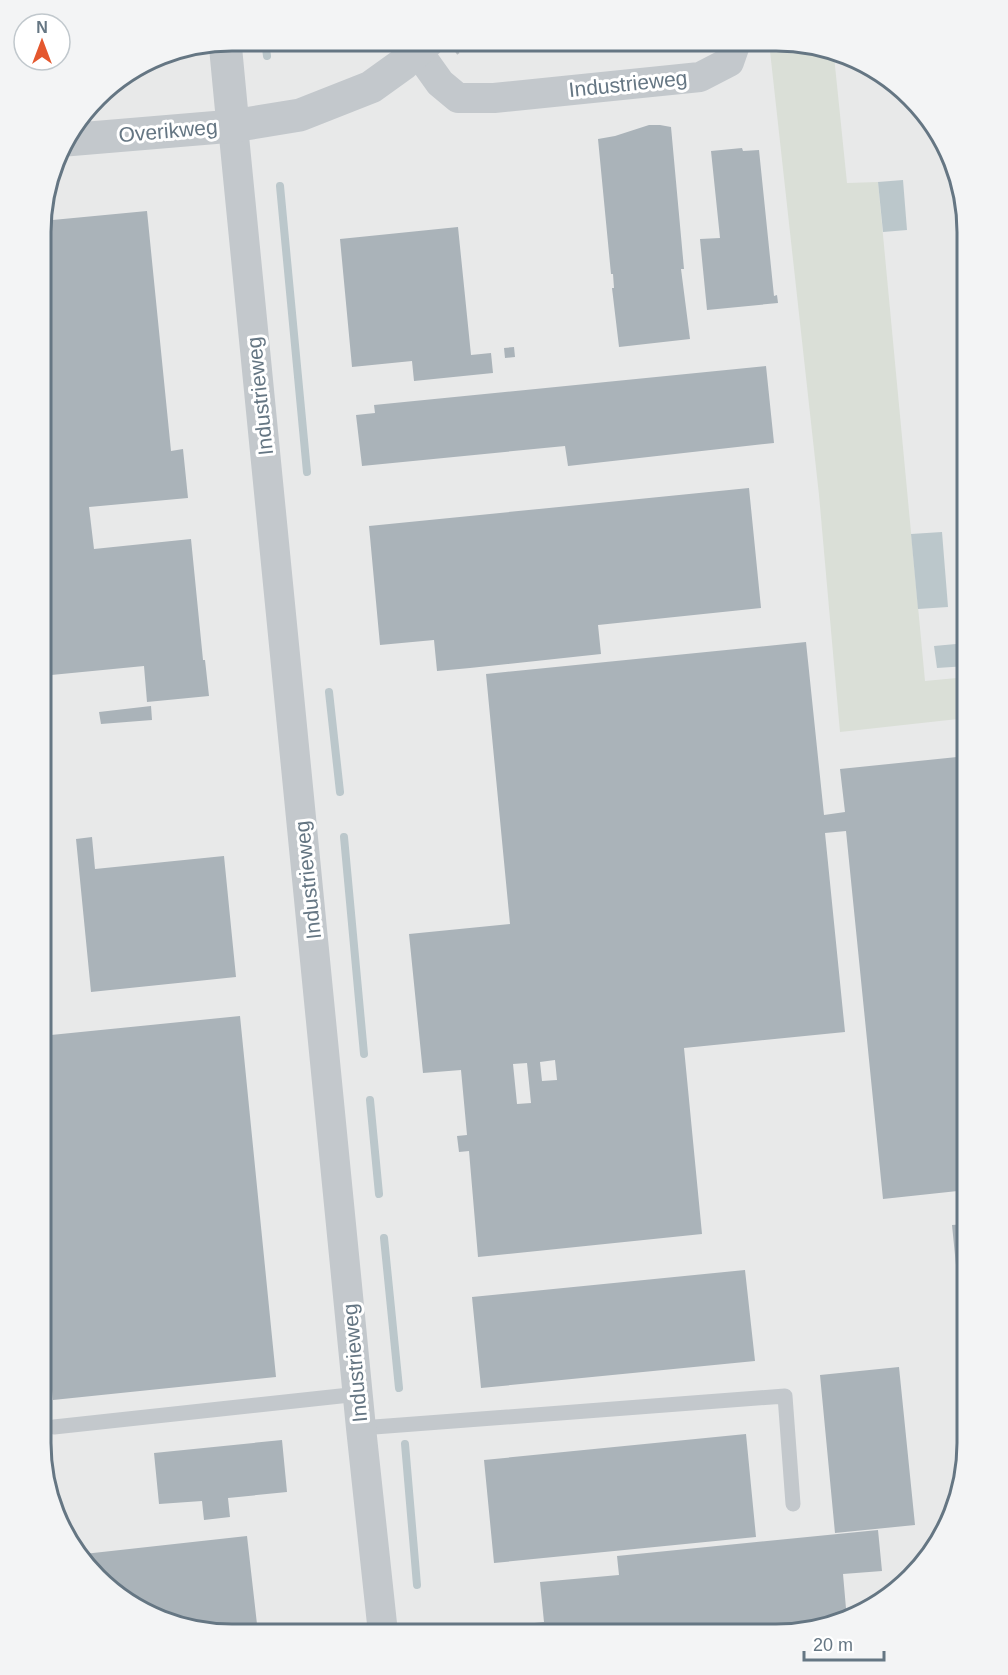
<svg xmlns="http://www.w3.org/2000/svg" width="1008" height="1675" viewBox="0 0 1008 1675" font-family="Arial,sans-serif">
<style>
.built{fill:#e8e9e9}
.green{fill:#dadfd7}
.water{fill:#bbc7cb}
.lines{fill:none;stroke-linecap:round;stroke-linejoin:round}
.stream{stroke:#bbc7cb;stroke-width:8}
.building{fill:#aab3b9;fill-rule:evenodd}
.path{stroke:#bbbfc2;stroke-width:4;stroke-dasharray:3 3;stroke-linecap:butt}
.service{stroke:#c3c8cc;stroke-width:15}
.minor{stroke:#c3c8cc;stroke-width:30}
.tertiary{stroke:#c3c8cc;stroke-width:33}
.labels{text-anchor:middle;stroke-width:6;stroke-linejoin:round;paint-order:stroke}
.street-label{font-size:21px;fill:#657683;stroke:#fff}
.rim{fill:none;stroke:#657683;stroke-width:3}
</style>
<rect width="100%" height="100%" fill="#fafaf8"/>
<path class="built" d="M232,41L801,42L893,80L953,159L967,232V1456L953,1516L928,1559L849,1620L776,1634L208,1633L116,1595L55,1516L41,1443L42,208L60,147L106,88L159,55Z"/>
<path class="green" d="M769,42H801L834,56L847,183L878,182L925,681L967,677V718L840,732L819,495Z"/>
<path class="water" d="M903,180L907,230L883,232L878,182Z
M942,532L948,607L918,609L911,534Z
M967,643V666L937,668L934,646Z"/>
<g class="lines">
<path class="stream" d="M265,41L267,56
M280,186L307,472
M329,692L340,792
M344,837L364,1054
M370,1100L379,1194
M384,1238L399,1388
M405,1444L417,1585"/>
</g>
<path class="building" d="M649,125H660L671,127L684,269H681L690,339L619,347L612,288H614L613,274H611L598,139L615,136Z
M742,148L743,151L759,150L774,296L777,295L778,303L707,310L700,239L720,238L711,151Z
M147,211L171,451L183,449L188,498L89,507L94,549L191,539L203,660H205L209,696L147,702L144,666L41,676L42,221Z
M458,227L471,355L491,353L493,373L414,381L412,361L352,367L340,239Z
M514,347L515,357L505,358L504,348Z
M766,366L774,443L568,466L565,446L362,466L356,415L375,413L374,405Z
M749,488L761,608L598,625L601,654L470,668L437,671L434,640L380,645L369,526Z
M806,642L824,815L845,812L840,769L967,756V1190L883,1199L846,831L825,833L845,1032L684,1048L702,1234L478,1257L469,1151L459,1152L457,1136L467,1135L461,1070L423,1073L409,934L510,924L486,674ZM555,1060L557,1080L542,1081L540,1062ZM527,1063L531,1103L517,1104L513,1064Z
M151,706L152,720L101,724L99,712Z
M92,837L95,869L224,856L236,977L91,992L76,839Z
M41,939H43L48,993H41Z
M240,1016L276,1377L53,1400L41,1276V1036Z
M967,1224V1304L960,1305L952,1225Z
M745,1270L755,1361L481,1388L472,1297Z
M899,1367L915,1525L835,1533L820,1375Z
M746,1434L756,1537L494,1563L484,1460Z
M282,1440L287,1492L228,1498L230,1517L204,1520L202,1501L159,1504L154,1453Z
M878,1530L882,1571L843,1574L847,1620L776,1634H497L496,1627L544,1622L540,1582L619,1575L617,1556Z
M247,1536L258,1633H208L116,1595L84,1554Z
M301,1628L302,1633H265V1632Z"/>
<g class="lines">
<path class="path" d="M456,53L473,41"/>
<path class="service" d="M54,1427L359,1394
M361,1428L785,1396L793,1504"/>
<path class="minor" d="M410,41L440,83L458,98H494L700,77L729,62L736,42
M233,126L361,1428L383,1633"/>
<path class="tertiary" d="M225,42L233,126
M66,140L233,126L300,115L371,87L403,64L428,41"/>
</g>
<g class="labels">
<g class="street-label">
<text transform="translate(628 84) rotate(-6)" y="7">Industrieweg</text>
<text transform="translate(168 131) rotate(-5)" y="7">Overikweg</text>
<text transform="translate(260 396) rotate(-96)" y="7">Industrieweg</text>
<text transform="translate(308 880) rotate(-96)" y="7">Industrieweg</text>
<text transform="translate(355 1363) rotate(-95)" y="7">Industrieweg</text>
</g>
</g>
<path d="M0 0H1008V1675H0ZM232 51H776A181 181 0 0 1 957 232V1443A181 181 0 0 1 776 1624H232A181 181 0 0 1 51 1443V232A181 181 0 0 1 232 51Z" fill="#f3f4f5" fill-rule="evenodd"/>
<path class="rim" d="M232 51H776A181 181 0 0 1 957 232V1443A181 181 0 0 1 776 1624H232A181 181 0 0 1 51 1443V232A181 181 0 0 1 232 51Z"/>
<g transform="translate(42 42)"><circle r="28" fill="#ffffff" stroke="#c1c8cd" stroke-width="1.5"/>
<path d="M0-4.5L10 22L0 15L-10 22Z" fill="#e4572e"/>
<text y="-9" font-size="16" font-weight="bold" text-anchor="middle" fill="#657683">N</text>
</g>
<path d="M804 1651v9h80v-9" fill="none" stroke="#657683" stroke-width="3"/>
<text x="813" y="1651" font-size="18" fill="#657683" stroke="#ffffff" stroke-width="4.5" paint-order="stroke">20 m</text>
</svg>
